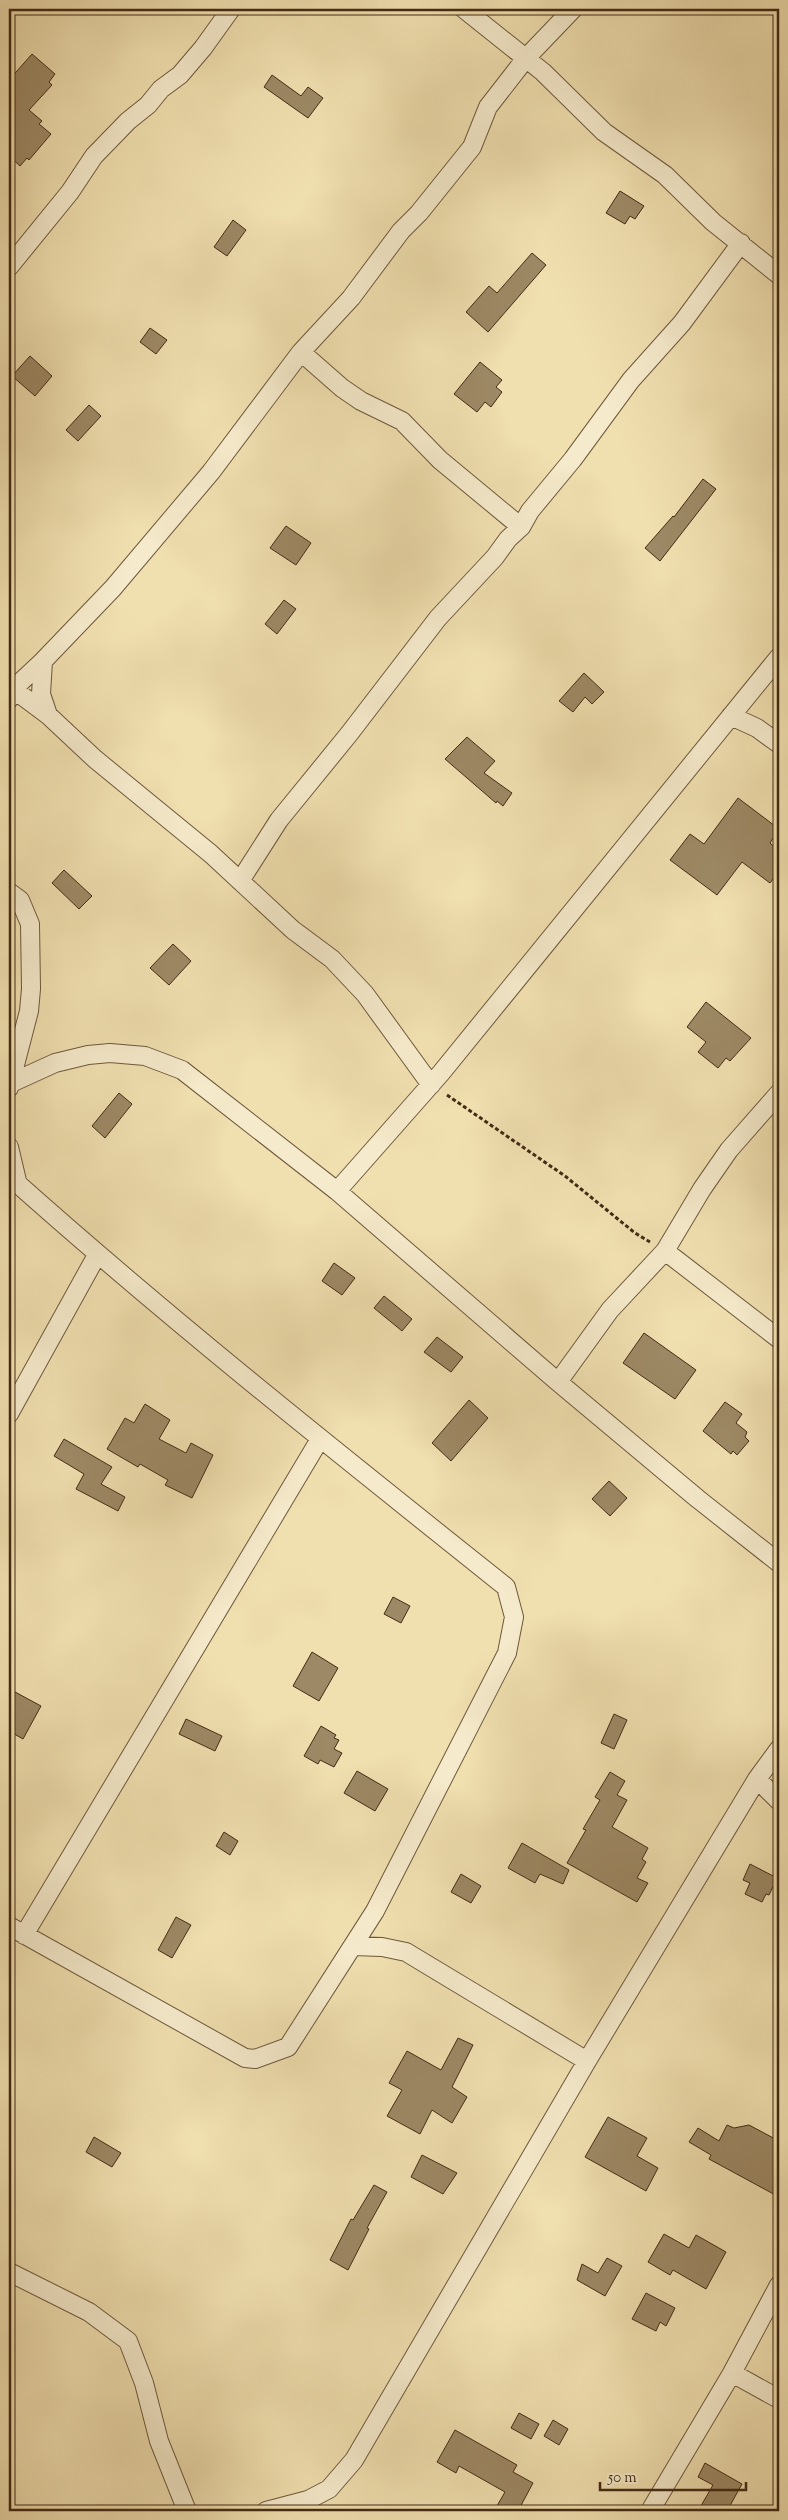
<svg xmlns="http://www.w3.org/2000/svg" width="788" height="2520" viewBox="0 0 788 2520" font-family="'Sorts Mill Goudy',serif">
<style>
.building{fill:#9d8965;stroke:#432b15}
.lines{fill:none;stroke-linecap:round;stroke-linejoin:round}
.street-casing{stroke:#6e583c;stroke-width:20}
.path{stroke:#432b15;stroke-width:3;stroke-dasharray:4 2.5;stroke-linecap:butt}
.street{stroke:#f5eacb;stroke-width:18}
</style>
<rect width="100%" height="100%" fill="#f0dfaf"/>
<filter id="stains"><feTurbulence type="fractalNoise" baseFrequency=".004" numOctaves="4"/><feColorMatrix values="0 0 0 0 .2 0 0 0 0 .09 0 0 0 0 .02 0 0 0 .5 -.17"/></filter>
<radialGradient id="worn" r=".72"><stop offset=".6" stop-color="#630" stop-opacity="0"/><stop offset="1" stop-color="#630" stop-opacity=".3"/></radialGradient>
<path class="building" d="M32,54L55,74L49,82L52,85L29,110L42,121L39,124L51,134L29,160L27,158L20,166L9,156V80Z
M272,75L301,96L308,87L323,98L308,118L264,87Z
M620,191L644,206L635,219L630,216L625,224L606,213Z
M233,220L246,230L227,256L214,247Z
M532,253L546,265L488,332L466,312L489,286L497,293Z
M150,328L167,340L156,354L140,342Z
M30,356L52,376L35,396L12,376Z
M480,362L502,380L496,387L502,392L491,407L485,402L477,412L454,394Z
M89,405L101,416L78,441L66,430Z
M703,479L716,489L660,561L645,548L673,516L674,517Z
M286,526L311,543L296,565L270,548Z
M284,600L296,609L277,634L265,624Z
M584,673L604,692L592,704L585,697L573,712L559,701Z
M467,737L495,761L484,773L512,793L503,806L497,801L496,803L445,759Z
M738,798L779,829L770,843L779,851V871L770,883L742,862L717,895L670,860L690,834L704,844Z
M64,870L92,896L79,909L52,883Z
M173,944L191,961L169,985L150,968Z
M706,1002L751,1038L730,1061L726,1058L718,1068L698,1052L706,1042L687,1027Z
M119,1093L132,1104L105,1138L92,1126Z
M334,1263L355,1278L342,1295L322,1281Z
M384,1296L412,1319L402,1331L374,1308Z
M644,1333L696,1370L675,1399L623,1363Z
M437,1337L463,1357L451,1372L424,1352Z
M469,1400L488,1418L451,1461L432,1443Z
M725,1402L742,1414L736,1423L747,1432L745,1437L749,1441L737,1455L733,1451L731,1454L703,1431Z
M145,1404L170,1420L159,1439L186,1453L191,1443L213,1455L192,1498L165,1485L168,1480L140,1464L138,1467L107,1449L125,1418L134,1423Z
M64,1439L112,1467L101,1484L125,1497L118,1511L76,1489L84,1474L54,1456Z
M609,1481L627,1498L610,1516L592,1499Z
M393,1597L410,1606L401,1623L384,1614Z
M312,1652L338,1668L319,1701L293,1686Z
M15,1692L41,1706L23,1739L9,1731V1703Z
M614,1714L627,1720L614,1749L601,1743Z
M186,1719L222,1736L215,1751L179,1734Z
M321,1726L336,1735L334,1738L339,1740L334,1749L342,1753L334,1767L320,1760L318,1764L304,1756Z
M357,1771L388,1789L375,1811L344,1793Z
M610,1772L625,1781L617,1795L627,1800L612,1827L648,1848L642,1859L646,1862L637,1878L648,1883L637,1902L567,1863L586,1830L583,1829L600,1800L595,1797Z
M224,1832L238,1841L230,1855L216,1846Z
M522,1843L569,1870L563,1884L540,1874L535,1883L508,1868Z
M750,1864L777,1878L769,1895L766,1894L762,1902L745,1894L750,1883L743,1880Z
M461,1874L481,1886L471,1903L451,1892Z
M176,1917L191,1925L172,1958L158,1950Z
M458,2038L473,2045L452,2087L467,2097L452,2123L432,2110L420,2134L387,2116L402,2090L389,2083L407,2051L441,2070Z
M608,2117L647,2138L637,2156L658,2168L646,2191L585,2157Z
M727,2125L734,2128L749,2125L779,2141V2197L709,2159L711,2155L689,2142L698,2128L719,2141Z
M94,2137L121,2153L112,2167L86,2152Z
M422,2155L457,2173L443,2194L411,2177Z
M374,2185L387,2192L367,2228L369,2229L348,2270L330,2260L351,2219L353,2220Z
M664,2234L689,2248L696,2235L726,2252L706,2289L673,2270L670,2275L648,2262Z
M607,2258L622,2266L605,2296L577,2280L582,2264L598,2273Z
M646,2293L675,2308L666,2326L660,2322L656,2331L632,2319Z
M519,2413L539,2424L531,2439L511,2428Z
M553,2420L568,2429L559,2445L544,2436Z
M455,2430L517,2465L513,2472L533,2483L518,2511H494L505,2492L459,2466L456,2473L437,2462Z
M705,2463L742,2484L727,2511H698L713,2485L698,2477Z"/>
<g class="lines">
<defs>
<path id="street" d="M464,9L543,72L604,132L665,175L713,222L779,275
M9,267L70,192L94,156L128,121L148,105L161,89L180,75L203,48L231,9
M301,352L342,388L361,401L402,421L440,460L521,527
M43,661L41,694L48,715
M9,686L48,715L95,759L211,854L293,930L332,959L365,994L431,1085
M9,699L12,690L43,661L113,588L211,472L301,352L351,298L401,231L419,213L472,147L488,107L526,58L573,9
M731,716L757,728L779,744
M240,881L279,820L349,734L438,618L495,557L508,539L521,527L530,511L573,459L631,380L682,323L741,243
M9,892L20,900L30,924L31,989L29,1011L9,1088
M9,1084L55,1063L88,1055L110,1053L145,1056L182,1070L337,1191L558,1382L698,1499L779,1563
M9,1147L18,1185
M9,1176C169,1319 338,1453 506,1587L514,1617L507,1653L375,1911L288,2047L255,2059L245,2058L9,1926
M337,1191L441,1073L779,657
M665,1251L779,1339
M558,1382L610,1310L665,1251L702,1189L729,1150L779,1093
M9,1414L97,1255
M757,1779L779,1801
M24,1935L320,1439
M353,1946L382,1947L406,1952L587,2061
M9,2272L89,2312L128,2341L144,2383L159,2441L187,2511
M732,2373L779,2399
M266,2511L308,2500L329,2489L354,2460L587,2061L757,1779L779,1749
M650,2511L732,2373L779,2285"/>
</defs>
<use href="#street" class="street-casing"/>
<path class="path" d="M447,1095L565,1176L635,1233L650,1242"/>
<use href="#street" class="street"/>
</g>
<rect width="788" height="2520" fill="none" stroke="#f0dfaf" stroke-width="30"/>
<rect x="10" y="10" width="768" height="2500" fill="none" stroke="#432b15" stroke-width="2.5"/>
<rect x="15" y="15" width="758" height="2490" fill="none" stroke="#432b15"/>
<path d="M600 2482v8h146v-8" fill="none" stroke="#432b15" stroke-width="2.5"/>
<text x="608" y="2482" font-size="15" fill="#432b15" stroke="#f5eacb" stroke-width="4" paint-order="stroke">50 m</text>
<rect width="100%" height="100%" filter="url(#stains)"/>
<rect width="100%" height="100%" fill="url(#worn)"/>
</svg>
